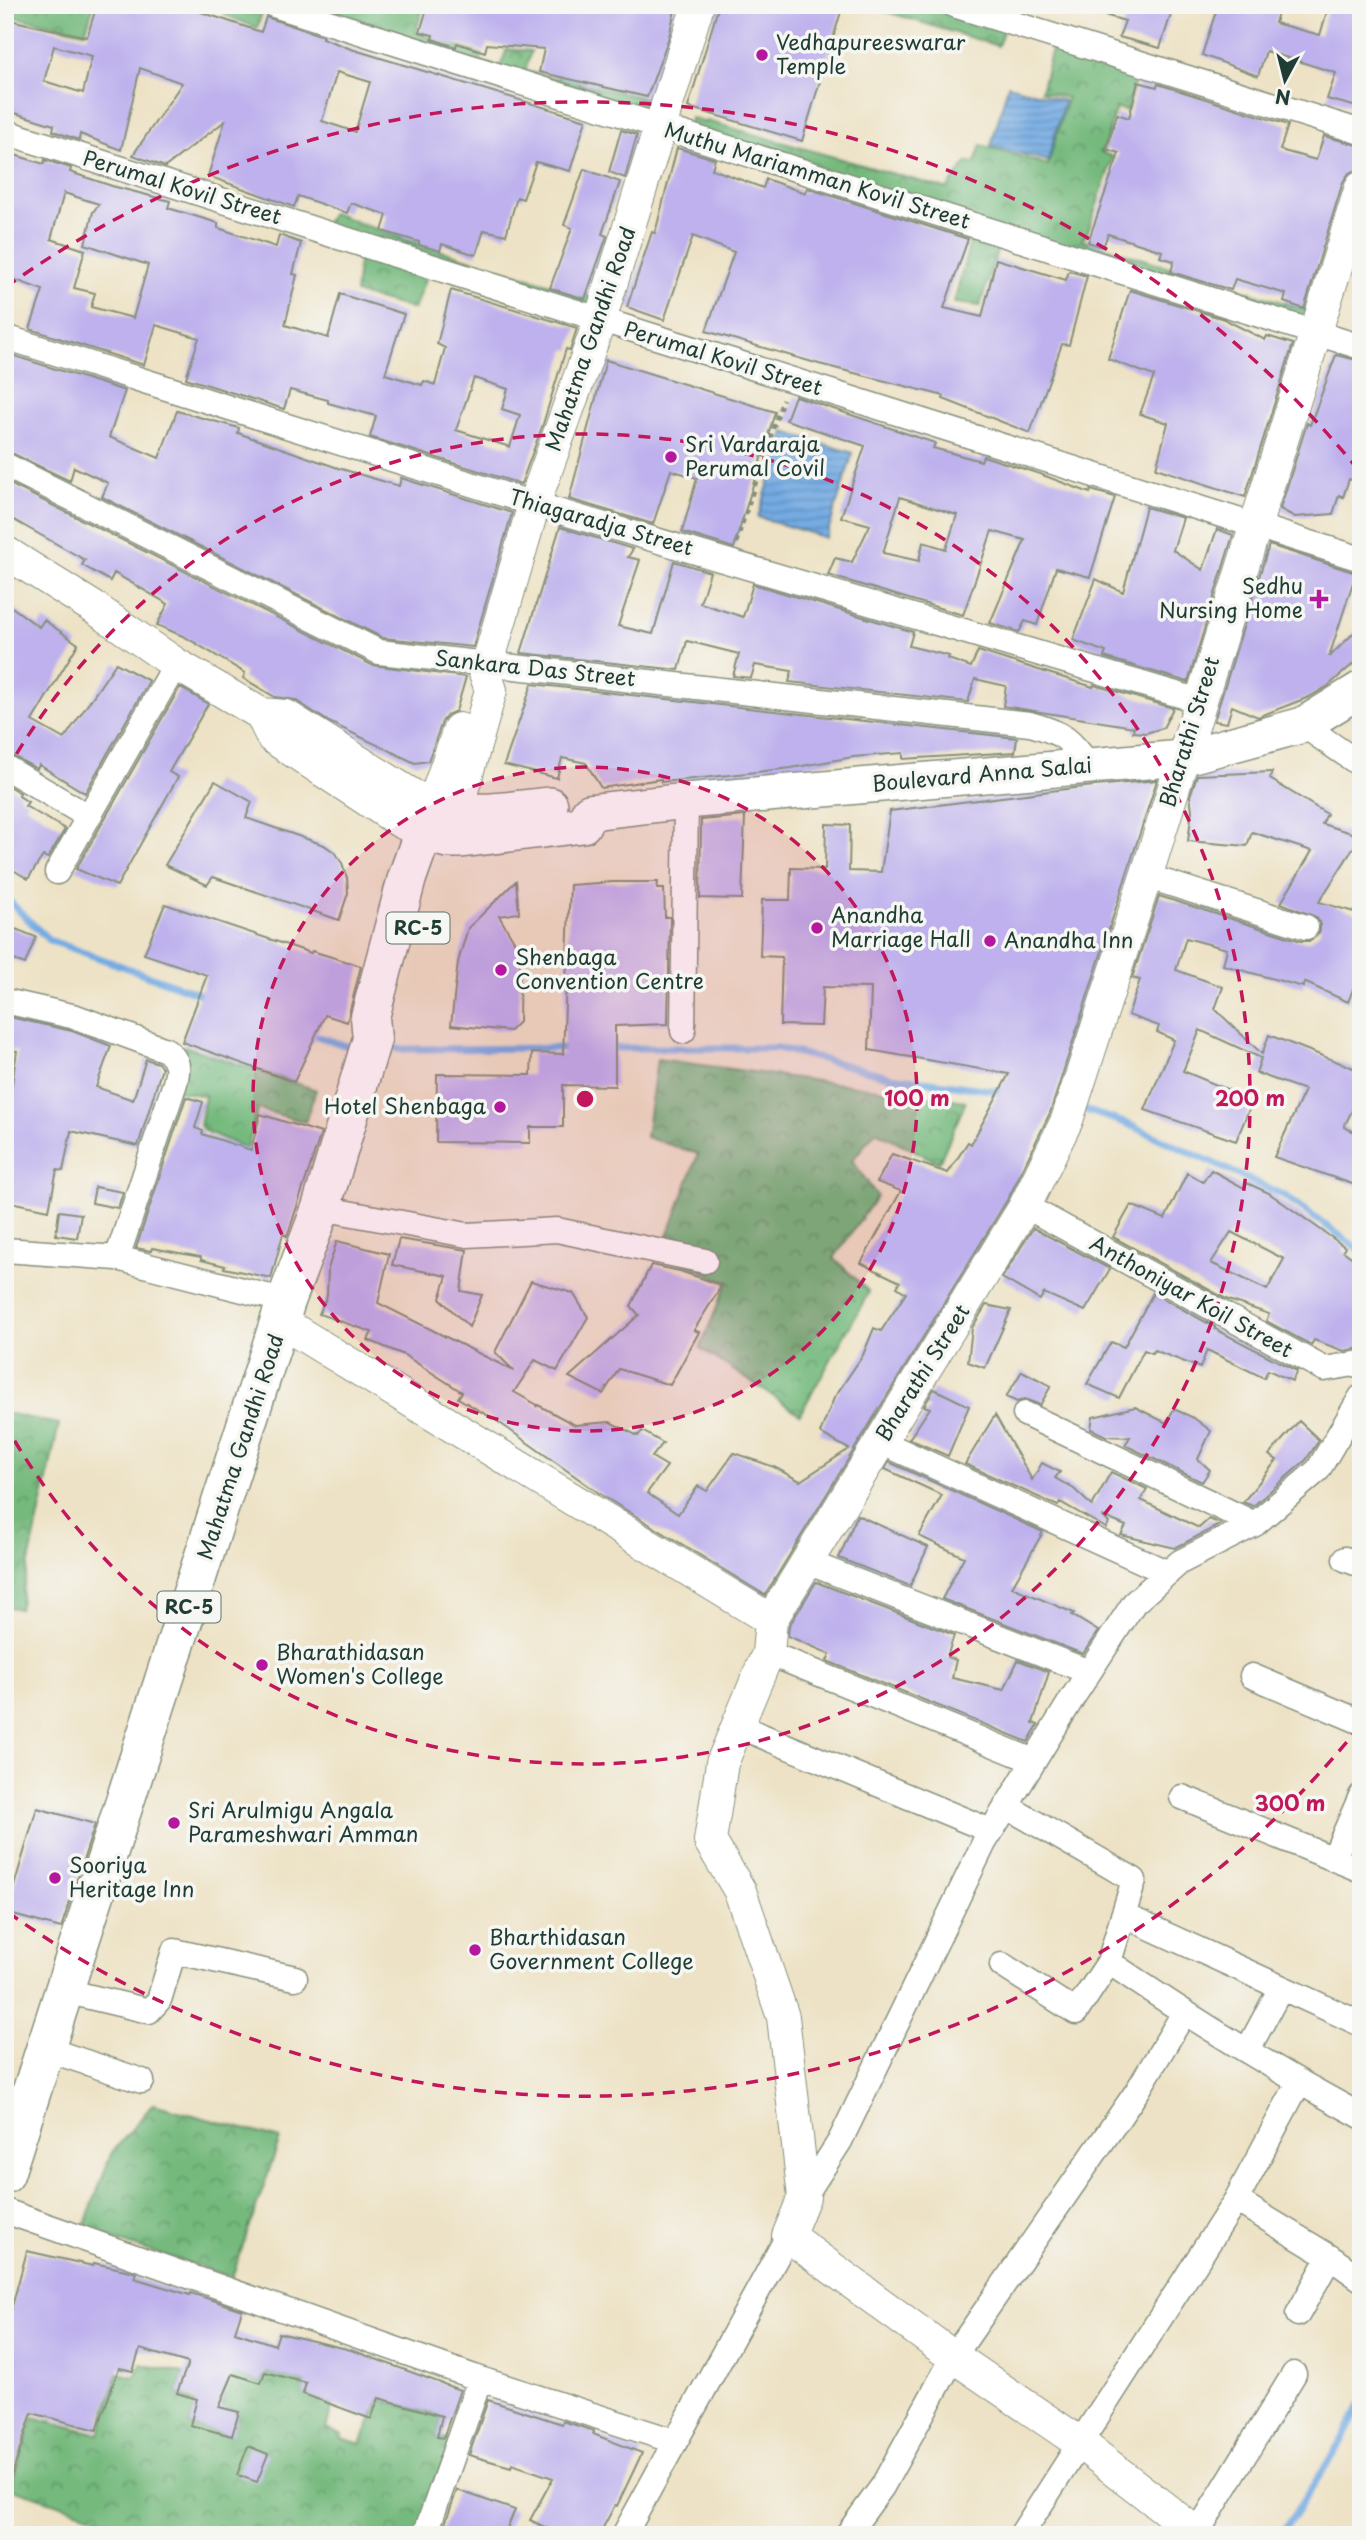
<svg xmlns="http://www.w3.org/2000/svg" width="1366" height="2540" viewBox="0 0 1366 2540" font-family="'Playpen Sans',sans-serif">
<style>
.forest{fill:url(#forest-crowns);stroke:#4a7b58;stroke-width:2}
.water{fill:url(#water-rules);stroke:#4a748c;stroke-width:2}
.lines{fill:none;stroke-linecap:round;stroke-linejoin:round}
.stream{stroke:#75abe3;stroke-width:7}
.building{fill:#beb1ed;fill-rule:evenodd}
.minor-casing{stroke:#86907c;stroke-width:27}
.tertiary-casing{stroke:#86907c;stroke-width:34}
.secondary-casing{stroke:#86907c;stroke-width:38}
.primary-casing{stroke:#86907c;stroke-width:41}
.path{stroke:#86907c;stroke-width:4.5;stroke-dasharray:5 5;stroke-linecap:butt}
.minor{stroke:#fff;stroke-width:24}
.tertiary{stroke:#fff;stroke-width:32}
.secondary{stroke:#fff;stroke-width:35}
.primary{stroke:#fff;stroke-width:38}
.ring{fill:none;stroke:#c2185b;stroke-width:3.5;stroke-dasharray:12 9}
.poi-dot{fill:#b5179e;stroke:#f6f6f2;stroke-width:2.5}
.labels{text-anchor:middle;stroke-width:7;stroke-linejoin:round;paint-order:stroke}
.shield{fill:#f6f6f2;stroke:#60746d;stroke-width:2}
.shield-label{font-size:19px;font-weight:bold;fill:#1f3d34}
.poi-label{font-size:21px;fill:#1f3d34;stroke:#f6f6f2;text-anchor:start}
.street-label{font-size:21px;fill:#1f3d34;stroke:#f6f6f2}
.centre{fill:#c2185b;stroke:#f6f6f2;stroke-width:3.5}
.ring-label{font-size:21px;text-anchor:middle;font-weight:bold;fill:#c2185b;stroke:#f6f6f2;stroke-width:7;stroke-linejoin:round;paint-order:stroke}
</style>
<defs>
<pattern id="forest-crowns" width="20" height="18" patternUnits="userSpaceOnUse" patternTransform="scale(1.75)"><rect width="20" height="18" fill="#75b97d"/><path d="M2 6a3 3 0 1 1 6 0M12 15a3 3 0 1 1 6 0" fill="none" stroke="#5f9867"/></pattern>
<pattern id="water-rules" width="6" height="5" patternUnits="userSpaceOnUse" patternTransform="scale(1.75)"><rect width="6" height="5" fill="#75abe3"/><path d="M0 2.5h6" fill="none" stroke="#5f8cb9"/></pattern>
</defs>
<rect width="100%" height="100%" fill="#f6f6f2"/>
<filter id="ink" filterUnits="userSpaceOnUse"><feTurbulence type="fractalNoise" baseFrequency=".0143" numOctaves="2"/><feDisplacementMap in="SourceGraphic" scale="14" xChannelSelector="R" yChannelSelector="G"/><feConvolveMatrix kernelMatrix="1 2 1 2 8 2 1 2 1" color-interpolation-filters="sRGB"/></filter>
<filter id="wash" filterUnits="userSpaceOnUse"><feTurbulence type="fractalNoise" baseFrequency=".00686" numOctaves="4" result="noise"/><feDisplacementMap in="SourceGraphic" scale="28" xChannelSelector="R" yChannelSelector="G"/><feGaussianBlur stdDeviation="1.57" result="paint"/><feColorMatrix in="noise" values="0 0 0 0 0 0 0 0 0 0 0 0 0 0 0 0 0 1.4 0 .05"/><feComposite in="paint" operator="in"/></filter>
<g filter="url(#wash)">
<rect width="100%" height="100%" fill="#ede2c5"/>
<path class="forest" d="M5,5H94L85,32L5,15Z
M222,5H254L272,11L262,13L257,28L225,15Z
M335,5H424L416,32L482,55L481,62L500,67L507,49L531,51L525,71L558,79L575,25L597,31L578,83L648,99L671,36L683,41L657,123L332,13Z
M865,5H942L1005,25L998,46Z
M1054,41L1138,67L1127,111L1116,108L1103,151H1099L1113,157L1086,237L1083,236L1082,240L1314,312L1315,333L686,129L691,118L706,123L707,121L947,189L967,162L975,163L981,145L1048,165L1067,98L1041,91Z
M332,213L406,240L603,300L597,315L322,229Z
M973,231L1001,238L980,306L954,303Z
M360,247L429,269L414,309L355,293Z
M184,1046L316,1090L305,1122L258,1109L247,1149L205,1131L200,1126L205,1096L177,1091Z
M657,1059L966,1101L939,1163L876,1131L852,1160L877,1196L834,1258L869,1292L800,1414L700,1348L727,1283L662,1252L698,1154L646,1137Z
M5,1413L59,1424L19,1609L5,1606Z
M153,2104L280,2139L232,2277L83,2230L111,2154Z
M141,2364L184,2373L177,2393L196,2402L190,2425L231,2436L239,2412L221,2408L230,2373L261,2383L268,2372L306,2383L304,2394L333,2404L326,2429L342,2435L341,2438L361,2444L380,2399L442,2417L437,2437L456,2441L423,2535H153L10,2488L33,2417L99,2434L118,2373L135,2377Z"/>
<path class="water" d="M1008,85L1064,101L1048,161L991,146Z
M785,432L853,453L826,538L758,517Z"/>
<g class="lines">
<path class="stream" d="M5,897L49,940L208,997
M308,1033L356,1049
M607,1048H778L892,1077L1006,1092
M398,1049L570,1048
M1079,1108L1128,1124L1285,1196L1361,1251
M1281,2535L1341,2442L1361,2404"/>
</g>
<g id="blocks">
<path class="building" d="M97,5H200L198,11L261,32L266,17L323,36L322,38L351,49L586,120L570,171L536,162L523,199L517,197L506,235L484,230L476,255L442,244L440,251L419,245V242L382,231L387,215L351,203L347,213L298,196L294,207L208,176L225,121L165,167L133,155L182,83L140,68L121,150L80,134L79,140L53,131L54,125L5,110V19L87,37ZM54,46L92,56L83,93L44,81ZM337,72L370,82L355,132L322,121Z
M428,5H676L669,37L647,97L539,72L544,49L487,44L485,52L457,43L456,47L432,39L433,35L420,32Z
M719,5H843L802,141L688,107Z
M1087,5H1174L1160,48L1119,37L1125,21L1087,10Z
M1218,5H1280L1275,23L1320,35L1329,5H1361V108L1327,99L1336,73L1266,51L1258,76L1202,55Z
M1138,82L1157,87L1158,84L1288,125L1280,150L1316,160L1324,136L1361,146V169L1349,173L1343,182L1304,309L1284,302L1286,294L1235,279L1231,290L1171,272L1174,261L1160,257L1162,251L1108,234L1103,247L1088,242L1119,153L1106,149L1117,114L1129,118Z
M621,130L637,135L625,178L609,172Z
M677,148L715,159L712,169L763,188L766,179L805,193L807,188L968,239L944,308L982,317L996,259L1066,280L1069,271L1087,276L1069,345L1062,344L1030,433L943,399L944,396L819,364L706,331L734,252L693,236L664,320L627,307L652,232L655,233Z
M5,152L44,164L45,160L71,168L70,172L112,186L170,201L168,208L218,223V228L276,247L279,235L301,243L293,274L297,275L285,325L328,338L340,294L404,314L385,374L422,385L424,381L435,385L445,348L437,344L451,290L577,328L570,350L566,349L543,424L521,484L370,437L376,416L328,403V400L290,390L284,409L186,378L199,338L156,325L144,365L30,329L43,290L5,276ZM64,193L99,204L93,212L85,244L148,265L133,318L91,307L95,293L74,288L85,250L51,239ZM474,378L508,389L502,409L520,415L510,447L456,430Z
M584,169L620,182L602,234L607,236L585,299L550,288L572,228L564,225Z
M1130,290L1224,319L1265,340L1267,336L1293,344L1245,497L1156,468L1168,423L1140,414L1154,376L1108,359Z
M5,353L125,391L109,437L159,458L177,411L239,428L238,433L338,468L399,486L401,478L512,513L473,647L383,638L102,497L108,483L74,467L70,481L5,450Z
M1336,355L1361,361V473L1357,482L1349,479L1343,497L1339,495L1333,514L1295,517L1280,509L1307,423L1310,425Z
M606,360L775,412L734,548L682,532L697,478L671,470L653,524L569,499Z
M795,396L935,443L933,448L981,461L983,456L1040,474L1090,493L1091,490L1115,497L1090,577L1056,568L1037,625L1025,621L1019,632L990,623L1025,540L992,531L963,615L828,575L835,558L852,562L870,525L841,517L865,446L786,420ZM900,497L957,515L946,549L923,542L919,561L883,553Z
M8,483L372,665L466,677L456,711L447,715L442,722L428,761L415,763L329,722L295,700L275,697L243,678L245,673L185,637L157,625L168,604L114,573L110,581L82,565L85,560L5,515V488Z
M1146,507L1183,518L1173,550L1203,570L1217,529L1233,535L1188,682L1104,657L1106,652L1073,640L1096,579L1123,592Z
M560,527L633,549L628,557L640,560L618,626L653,634L674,561L710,572L700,603L743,617L753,584L913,632L909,646L949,656L948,659L971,667L978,651L1093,687L1094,685L1173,708L1163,728L1146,733L1133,732L1134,727L1003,706L1006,686L975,679L968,702L789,682L792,671L755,665L751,678L733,676L739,654L687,641L679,670L521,653Z
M1269,545L1356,573L1329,657L1361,626V657L1328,686L1309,697L1258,717L1232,706L1227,723L1214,721Z
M5,602L39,627L44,620L78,644L32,721L64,739L116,663L149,681L85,793L39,765L37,769L5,752Z
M532,684L1017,738L1015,752L903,759V753L853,757L791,768L693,779L661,782V779L601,788L586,763L562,758L557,778L504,765Z
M180,687L208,704L169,772L178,777L117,886L76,869Z
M1272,772L1270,779L1327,814L1322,824L1361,836L1319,902L1361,914V969L1348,1002L1304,982L1303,987L1223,965L1227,949L1186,938L1176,970L1223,987L1215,1009L1262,1054L1269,1035L1361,1071V1092L1344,1127L1361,1135V1187L1274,1157L1305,1090L1256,1073L1261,1058L1200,1030L1183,1071L1253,1100L1236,1141L1145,1110L1174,1040L1157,1032L1159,1026L1128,1015L1140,980L1132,978L1159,896L1301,941H1310L1320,932V923L1316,917L1281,903L1312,851L1252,832L1247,846L1188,841L1192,810L1190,796L1197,775Z
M1157,780L1050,1113L1009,1197L765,1595L603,1496L497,1421L458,1398L462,1392L404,1355L368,1340L372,1332L319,1314L327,1296L328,1269L337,1241L389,1254L378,1303L514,1371L495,1352L531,1281L573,1293L588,1317L557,1371L535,1360L514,1392L537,1405L536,1407L538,1405L575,1425L610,1422L638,1436L642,1431L663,1443L652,1457L667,1466L647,1493L678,1514L698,1486L707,1491L734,1453L774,1467L800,1481L849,1449L820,1433L834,1398L863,1355L874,1328L881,1331L906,1293L897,1287L900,1282L861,1263L901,1191L877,1182L892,1154L948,1173L968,1142L971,1144L1009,1074L869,1050L871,988L823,987L821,1026L780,1025L782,957L760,956L762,900H790L791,868L825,869L826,824L850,825L849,871L881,872L890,811L1074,788Z
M215,781L252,802L246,818L324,845L334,852L342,863L347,878L348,893L339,920L213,877L207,885L165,865Z
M5,784L20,793L19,796L28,802L25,806L65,829L48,858L43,856L28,879L5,865Z
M745,816L742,899L700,898L701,820Z
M516,881L519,913L499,916L520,951L519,1022L510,1031L451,1025L458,962L468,928Z
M613,882H658L657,889H664L665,917H670L668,1024L615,1026V1086L563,1085V1127H530V1143L436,1142L437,1074L531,1075L532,1053L563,1054L570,885Z
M165,904L311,953L312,951L361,966L347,1022L325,1015L294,1082L182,1042L207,975L144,954Z
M5,925L36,937L25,964L5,957Z
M5,1016L72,1031L111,1046L96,1087L133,1100L146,1059L158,1063L162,1068L138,1146L71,1131L63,1171L57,1170L49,1210L5,1201V1130L17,1051L5,1050Z
M186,1097L203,1102L195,1128L203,1131L202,1134L251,1150L260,1114L321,1133L291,1225L287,1236L283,1234L271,1278L224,1268L225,1266L201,1260V1257L152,1248L151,1251L136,1248Z
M1211,1170L1244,1188L1247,1183L1269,1193L1345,1247L1343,1251L1361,1264V1348L1344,1351L1314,1340L1311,1345L1266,1321L1269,1314L1226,1299L1113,1237L1131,1205L1165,1219L1187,1173L1203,1182ZM1231,1232L1284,1259L1267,1290L1211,1263Z
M95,1187L123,1192L118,1208L92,1203Z
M59,1211L81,1214L77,1238L56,1235Z
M1033,1228L1110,1269L1085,1311L1044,1293L1040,1300L1002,1278Z
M399,1239L467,1250L461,1291L482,1295L469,1327L440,1299L447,1276L392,1265Z
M651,1265L680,1271L722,1285L694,1330L699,1332L670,1385L619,1369L603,1394L569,1377L639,1315L631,1306Z
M1153,1293L1215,1327V1329L1297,1371L1292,1381L1268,1370L1264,1378L1207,1350L1200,1368L1154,1350L1152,1353L1144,1350L1119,1398L1087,1384L1111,1342L1124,1347Z
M986,1305L1011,1310L985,1368L968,1362L972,1328Z
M1022,1371L1051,1386L1040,1405L1025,1399L1017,1402L1006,1397Z
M934,1389L969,1406L948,1456L909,1439L930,1408L924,1406Z
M1135,1407L1166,1423L1174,1409L1194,1418L1211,1431L1198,1459L1210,1470L1202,1482L1125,1445L1130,1437L1106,1436L1091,1429L1093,1417Z
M995,1415L1032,1480L1042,1463L1060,1472L1055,1478L1074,1489L1092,1506L1111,1472L1147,1489L1141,1500L1199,1528L1209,1519L1221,1524L1175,1548L1121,1535L1126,1526L1102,1516L1109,1523L1106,1528L1060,1502L1058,1506L965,1464Z
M1299,1421L1319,1440L1306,1460L1253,1506L1243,1502L1277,1460L1269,1455Z
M889,1462L1043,1532L1012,1587L1074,1613L1072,1615L1098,1631L1083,1654L942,1599L964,1557L919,1536L942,1495L885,1469Z
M857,1515L928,1547L910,1586L839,1558Z
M816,1582L954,1635L947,1657L956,1660L952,1678L1004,1690L1018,1660L1049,1672L1033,1723L1038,1725L1028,1742L827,1661L830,1654L788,1636L789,1626Z
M37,1808L95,1824L61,1928L6,1913Z
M27,2251L93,2266L94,2263L130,2271L136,2273L134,2278L190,2295L191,2293L242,2310L235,2332L275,2345L279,2333L351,2350L460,2390L443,2438L437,2437L442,2416L379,2398L371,2419L303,2394L306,2383L265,2372L261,2383L233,2374L219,2407L239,2412L232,2436L190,2425L197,2399L177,2393L188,2363L140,2349L133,2371L119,2368L97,2430L32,2413L10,2481L5,2480V2332Z
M488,2400L562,2424L563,2421L594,2431L593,2434L642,2453L617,2506L615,2505L599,2535H561L530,2520L553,2478L512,2464L511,2467L469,2455Z
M248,2446L268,2454L257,2482L237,2475Z
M457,2490L515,2510L504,2535H441Z"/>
</g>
</g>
<g filter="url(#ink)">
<use href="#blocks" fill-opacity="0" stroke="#86907c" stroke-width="2"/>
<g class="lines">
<defs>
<path id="minor" d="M274,5L1361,347
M954,5L1361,132
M5,132L1361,559
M5,337L534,504L1200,701
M5,465L379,652L1030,724C1064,733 1069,739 1090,766
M1303,725L1361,765
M5,767L89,817
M57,872L176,664
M1146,876L1306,927
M5,1001L76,1017L166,1050C179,1061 179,1067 175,1083L117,1258
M683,1031L686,801
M1025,1206L1324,1369L1361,1363
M321,1208L467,1235L557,1230L705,1261
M5,1250L117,1258L286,1301
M1025,1414L1255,1524
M881,1442L1168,1573
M1345,1559L1361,1565
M807,1562L1089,1672
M768,1653L1034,1761
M1252,1676L1361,1722
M738,1726L991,1831
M1182,1797L1361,1870
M1006,1806L1134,1880L1109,1962C1190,2018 1274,2069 1361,2116
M1334,1858L1361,1796
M1123,1915L1361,2024
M1002,1965L1076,2012L1109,1962
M65,1991L149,2011L159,2000L174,1951L295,1978
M46,2049L142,2081
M1247,2051L1281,1988
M804,2197L840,2141L984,1843L1073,1697L1134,1603L1180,1562L1255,1524L1318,1470L1361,1397
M1236,2200L1330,2257L1361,2279
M5,2211L480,2379L674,2441
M1298,2314L1330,2257
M1197,2533L1294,2374
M425,2535L480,2379
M624,2535L788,2236
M847,2535L882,2487L954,2356L1138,2090L1184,2013
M1021,2535L1236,2200L1299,2082"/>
<path id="tertiary" d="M5,552L96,609L176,664L261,714L286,716L412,795L433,805L459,729
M261,714L272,737L399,821L423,833
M456,812L491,690L485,673L534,504L600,320L698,5
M281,1322L771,1620
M1199,2535L1080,2443L944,2350L788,2236L804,2197L783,2017L740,1891L710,1841L722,1763L768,1653L771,1620L1025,1206L1067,1120L1151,861L1361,187"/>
<path id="secondary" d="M433,805C473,817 509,809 550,805
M589,812L686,801L1182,758L1303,725L1361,689
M423,833L447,840H461L583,825L589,812"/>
<path id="primary" d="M5,2174L286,1301L321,1208L372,1039L370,1017L407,878L433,805"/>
</defs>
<use href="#minor" class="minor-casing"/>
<use href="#tertiary" class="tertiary-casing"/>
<use href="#secondary" class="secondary-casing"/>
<use href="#primary" class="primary-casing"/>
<path class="path" d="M736,543L783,399"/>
<use href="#minor" class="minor"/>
<use href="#tertiary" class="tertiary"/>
<use href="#secondary" class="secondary"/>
<use href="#primary" class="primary"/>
</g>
</g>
<circle cx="585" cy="1099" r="332" fill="#c2185b" fill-opacity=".12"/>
<g class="ring">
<circle cx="585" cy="1099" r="332"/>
<path d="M6 772A665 665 0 1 1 6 1426"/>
<path d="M1360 1726A997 997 0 0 1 6 1911M6 287A997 997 0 0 1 1360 472"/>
</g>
<g class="poi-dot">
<circle cx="762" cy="55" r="7"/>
<circle cx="671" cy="457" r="7"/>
<path d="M1315.5 588.5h7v7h7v7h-7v7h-7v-7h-7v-7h7z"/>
<circle cx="817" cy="928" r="7"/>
<circle cx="990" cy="941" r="7"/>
<circle cx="501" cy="970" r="7"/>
<circle cx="500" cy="1107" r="7"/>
<circle cx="262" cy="1665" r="7"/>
<circle cx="174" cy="1823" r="7"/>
<circle cx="55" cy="1878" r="7"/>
<circle cx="475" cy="1950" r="7"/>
</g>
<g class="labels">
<g class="shield">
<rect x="386.5" y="912.5" width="63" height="31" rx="5"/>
<rect x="157.5" y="1591.5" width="63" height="31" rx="5"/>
</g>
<g class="shield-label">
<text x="418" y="935">RC-5</text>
<text x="189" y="1614">RC-5</text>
</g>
<g class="poi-label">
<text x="776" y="50">Vedhapureeswarar<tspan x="776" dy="24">Temple</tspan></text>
<text x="685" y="452">Sri Vardaraja<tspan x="685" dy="24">Perumal Covil</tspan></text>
<text x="1303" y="594" text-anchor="end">Sedhu<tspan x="1303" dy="24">Nursing Home</tspan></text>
<text x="831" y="923">Anandha<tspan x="831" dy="24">Marriage Hall</tspan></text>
<text x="1004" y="948">Anandha Inn</text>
<text x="515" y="965">Shenbaga<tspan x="515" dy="24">Convention Centre</tspan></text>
<text x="486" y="1114" text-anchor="end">Hotel Shenbaga</text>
<text x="276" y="1660">Bharathidasan<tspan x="276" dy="24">Women's College</tspan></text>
<text x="188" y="1818">Sri Arulmigu Angala<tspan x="188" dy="24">Parameshwari Amman</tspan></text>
<text x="69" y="1873">Sooriya<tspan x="69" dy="24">Heritage Inn</tspan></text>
<text x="489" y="1945">Bharthidasan<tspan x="489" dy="24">Government College</tspan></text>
</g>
<g class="street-label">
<text transform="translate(817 176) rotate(17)" y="7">Muthu Mariamman Kovil Street</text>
<text transform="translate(182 188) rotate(17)" y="7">Perumal Kovil Street</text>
<text transform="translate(591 339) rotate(-71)" y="7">Mahatma Gandhi Road</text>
<text transform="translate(723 359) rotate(17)" y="7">Perumal Kovil Street</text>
<text transform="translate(601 523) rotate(16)" y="7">Thiagaradja Street</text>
<text transform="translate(535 669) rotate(6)" y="7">Sankara Das Street</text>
<text transform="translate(1190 732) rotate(-73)" y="7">Bharathi Street</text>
<text transform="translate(982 775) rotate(-5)" y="7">Boulevard Anna Salai</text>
<text transform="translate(1191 1297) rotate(29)" y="7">Anthoniyar Koil Street</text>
<text transform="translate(923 1373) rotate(-58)" y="7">Bharathi Street</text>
<text transform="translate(241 1447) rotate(-72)" y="7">Mahatma Gandhi Road</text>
</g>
</g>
<circle cx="585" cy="1099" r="10" class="centre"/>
<g class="ring-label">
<text x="917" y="1106">100 m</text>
<text x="1250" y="1106">200 m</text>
<text x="1290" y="1811">300 m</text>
</g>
<rect width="1366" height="2540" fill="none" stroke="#f6f6f2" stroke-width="28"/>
<g transform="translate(1285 80) rotate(187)" stroke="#f6f6f2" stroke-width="5" paint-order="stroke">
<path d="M0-5L12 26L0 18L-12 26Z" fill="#1f3d34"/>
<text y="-10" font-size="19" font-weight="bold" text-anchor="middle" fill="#1f3d34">N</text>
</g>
</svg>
